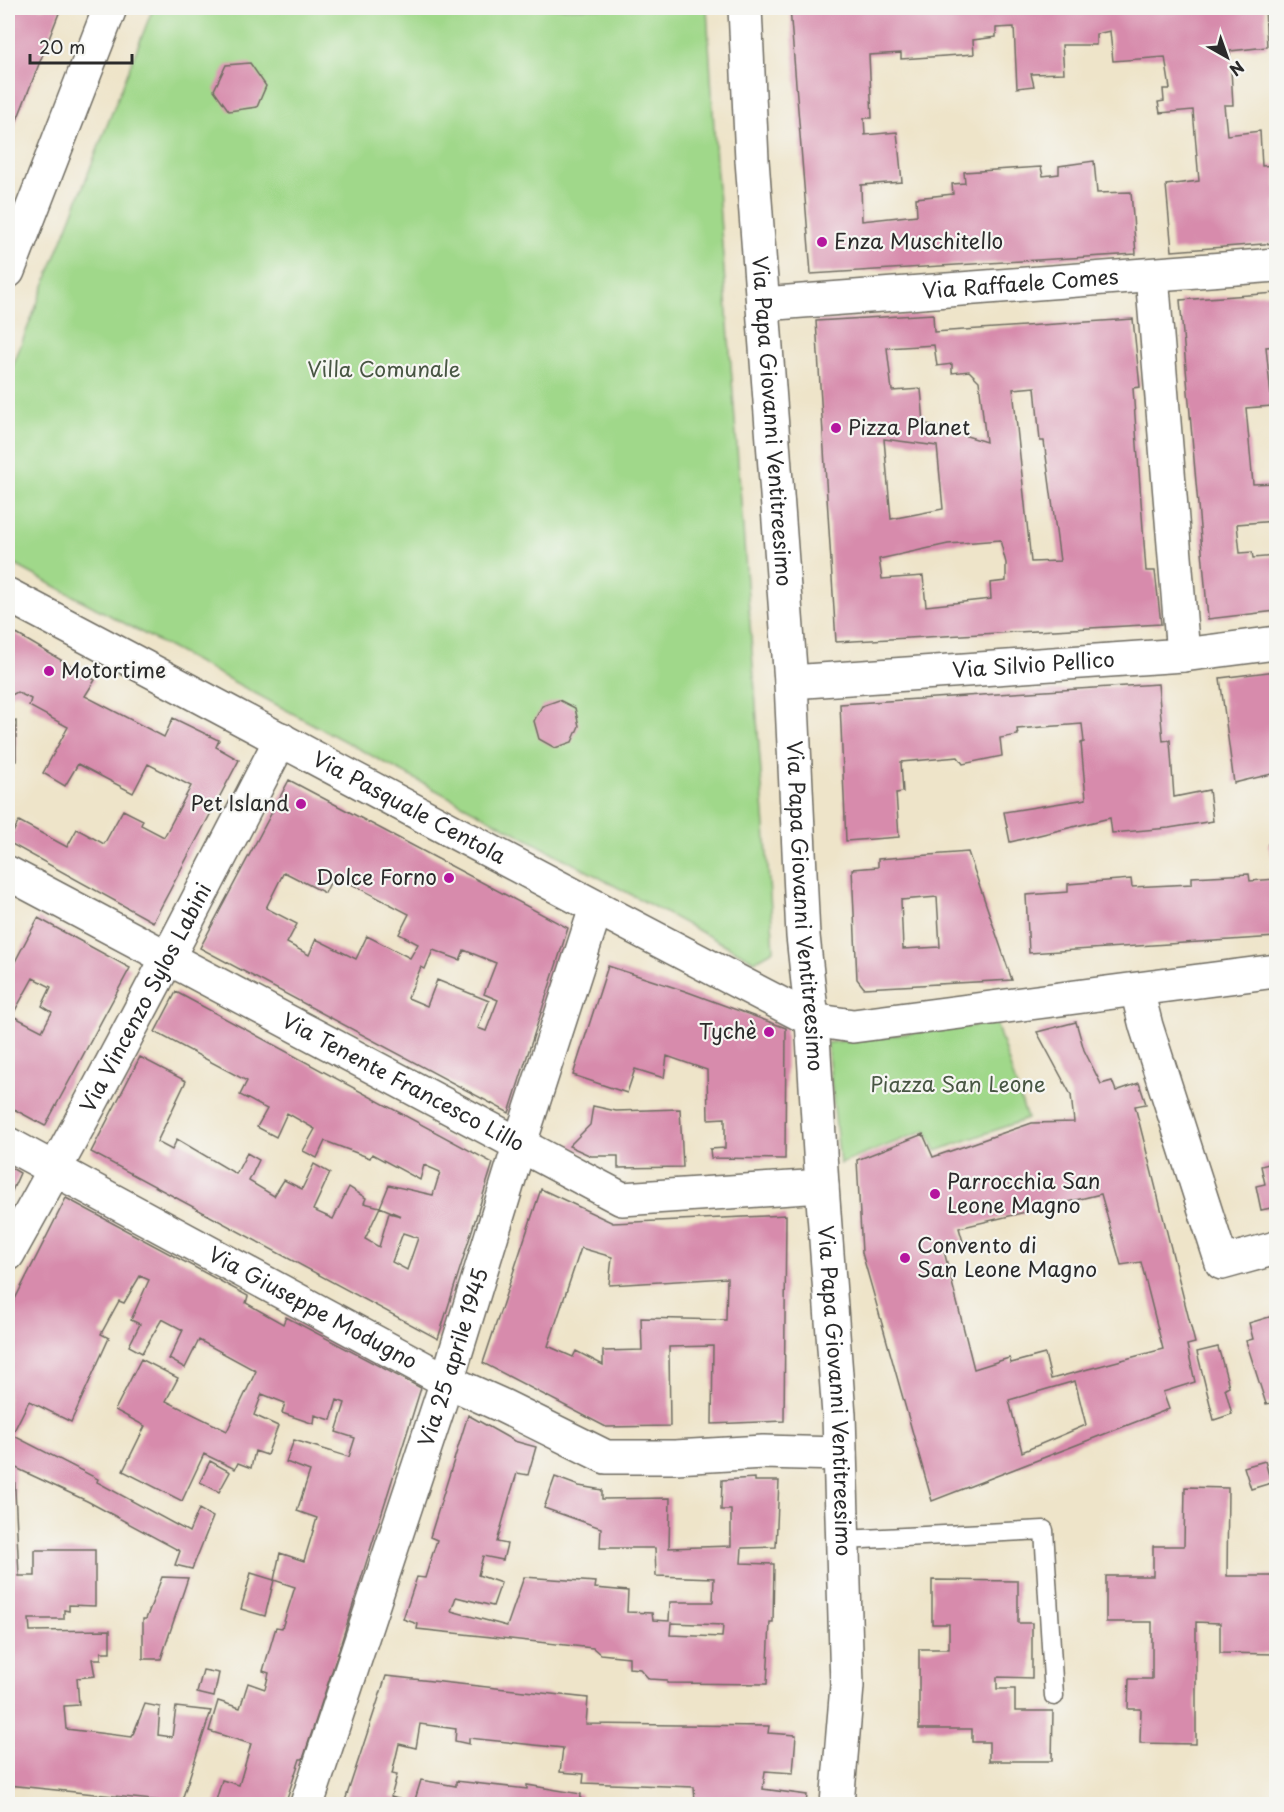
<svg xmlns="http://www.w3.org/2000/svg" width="1284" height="1812" viewBox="0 0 1284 1812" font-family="'Playpen Sans',sans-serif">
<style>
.green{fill:#a0d88a;stroke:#66825a;stroke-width:1.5}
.building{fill:#d78bac;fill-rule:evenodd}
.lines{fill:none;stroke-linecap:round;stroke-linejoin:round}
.service-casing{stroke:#6f6c62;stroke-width:21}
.minor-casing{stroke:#6f6c62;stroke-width:36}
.tertiary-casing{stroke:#6f6c62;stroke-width:36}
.service{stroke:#fff;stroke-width:18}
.minor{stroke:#fff;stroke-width:33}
.tertiary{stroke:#fff;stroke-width:33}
.poi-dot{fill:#b5179e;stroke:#f6f6f2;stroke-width:2}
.labels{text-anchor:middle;stroke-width:4.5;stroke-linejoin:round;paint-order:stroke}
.poi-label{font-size:21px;fill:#2b2b2b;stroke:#f6f6f2;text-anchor:start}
.street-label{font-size:21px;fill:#2b2b2b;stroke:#f6f6f2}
.park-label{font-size:21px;fill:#485643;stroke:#f6f6f2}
</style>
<rect width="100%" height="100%" fill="#f6f6f2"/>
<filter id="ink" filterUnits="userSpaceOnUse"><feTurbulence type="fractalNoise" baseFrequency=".0167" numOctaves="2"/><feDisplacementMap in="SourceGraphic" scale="12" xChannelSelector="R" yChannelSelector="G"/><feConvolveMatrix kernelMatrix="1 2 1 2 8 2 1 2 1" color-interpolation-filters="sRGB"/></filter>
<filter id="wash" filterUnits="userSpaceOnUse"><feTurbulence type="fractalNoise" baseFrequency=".008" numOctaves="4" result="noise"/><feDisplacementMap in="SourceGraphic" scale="24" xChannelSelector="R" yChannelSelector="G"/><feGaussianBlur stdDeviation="1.35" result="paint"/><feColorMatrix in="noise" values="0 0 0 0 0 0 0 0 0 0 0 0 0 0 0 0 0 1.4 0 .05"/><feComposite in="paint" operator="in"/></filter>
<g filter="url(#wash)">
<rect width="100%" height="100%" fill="#eee4c9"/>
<path class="green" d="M153,8H707L716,162L774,950L755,961L8,561V378Z
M996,1023L1027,1119L936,1151L926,1130L840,1164L827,1043Z"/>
<g id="blocks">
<path class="building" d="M8,8H61L8,143Z
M790,8H1265L1267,47L1230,51L1233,105H1224L1227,135L1260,131L1262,166L1276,165V243L1172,251L1166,185L1199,181L1193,110L1160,113L1158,102L1164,101L1163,89H1170L1165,57L1113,61L1110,31L1096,34V45H1062L1064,73L1031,74L1034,86L1017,88L1014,27L996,28V37L973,40L974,54L901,59V53L869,55L872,118H864L865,135L897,132L902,182L861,185L862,221L917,215L916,198L953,194L952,184L965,183L964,172L1041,167L1043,176L1059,174V166L1094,161L1097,193L1131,192L1136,254L811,274Z
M250,63L266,86L257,107L229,111L214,90L226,65Z
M1276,293V346L1266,347L1272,406L1246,408L1253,484L1276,483V521L1237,524L1240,553L1252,552L1253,558L1276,556V611L1208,619L1180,300Z
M933,314L934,332L1133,319L1140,387L1133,388L1146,571H1155L1161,624L836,642L816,321ZM934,345L937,366L952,364V373L969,371L979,381L986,442L924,423L921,389L892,391L887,348ZM1035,387L1040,441H1044L1060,561L1031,562L1013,389ZM884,439L937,446L943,509L891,519ZM1000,540L1006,563V581L990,583L991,599L926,606L923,576L882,579L879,559L948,544Z
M1273,445H1276V478H1275Z
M8,629L95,680L85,696L164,737L173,718L216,739L219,740L216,747L239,760L153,922L8,842L19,821L67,847L77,829L104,844L123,810L143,820L141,825L164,837L191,786L148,764L133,793L78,764L65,786L43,773L68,727L29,706L31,699L17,692L8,697Z
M1276,671V773L1234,783L1220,678Z
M1158,684L1163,741L1170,740L1174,797L1209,790L1213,821L1169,828L1112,833L1110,818L1010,842L1004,812L1086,799L1081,743L1084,742L1082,724L1017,729L1018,735L1000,738L1002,756L963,764L958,757L901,762L903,792L896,793L899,837L846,841L840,704Z
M559,700L575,708L579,726L572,742L555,748L539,739L534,721L542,706Z
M8,721H16V761L8,764Z
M289,780L568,928L509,1113L200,948ZM284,872L325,893L334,875L409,914L399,934L418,944L410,958L367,936L356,959L316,939L309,955L287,943L297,924L266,908ZM433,950L460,960L464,950L496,963L484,994L498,1000L486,1031L478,1028L489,1001L437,980L427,1006L408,998L421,967L425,969Z
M1276,841V868L1268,844Z
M968,852L1012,980L864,988L857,979L852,869L878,867V859ZM937,897L940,947L903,949L901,900Z
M1249,874L1250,881L1276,879V937L1029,953L1026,895L1068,892V884L1131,879L1132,887L1192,884V877Z
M38,918L130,968L45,1126L8,1106V1031L15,1017L42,1031L52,1012L42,1006L51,987L33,978L12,1016L8,1014V975Z
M608,966L685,991L786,1028L785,1159L711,1158L710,1149L725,1148V1118L708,1119L707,1070L667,1056L664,1078L635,1069L627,1093L573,1075Z
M176,992L493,1163L438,1339L91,1152L140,1057L186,1081L157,1142L172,1150L177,1139L236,1174L247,1153L259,1160L249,1181L274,1196L284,1180L302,1189L314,1164L330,1173L313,1210L333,1219L349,1187L366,1198L364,1203L380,1207L365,1239L379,1247L389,1213L401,1216L380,1207L389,1185L433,1195L440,1172L424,1165L420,1180L372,1154L370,1158L325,1141L317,1158L303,1151L315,1129L287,1113L276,1137L257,1127L267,1109L240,1095L247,1081L155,1032ZM403,1233L418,1238L407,1270L392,1262Z
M1076,1022L1084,1050L1101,1084L1112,1081L1116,1091L1139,1083L1146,1104L1135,1106L1195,1343L1187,1345L1195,1382L1163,1392L1169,1409L932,1501L862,1253L857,1160L923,1134L933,1157L1032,1123L1074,1122L1071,1095L1037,1032ZM1101,1194L1121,1265L1141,1262L1163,1349L1051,1379L1045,1354L1011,1363L1009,1358L974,1369L944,1251L964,1245L959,1228ZM1075,1381L1086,1425L1022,1452L1009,1400Z
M593,1106L616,1111L680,1109L683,1167L618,1168V1156H591L569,1146L590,1125Z
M1276,1162V1207L1261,1210L1256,1186L1265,1184L1261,1166Z
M8,1166L20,1173L8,1200Z
M541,1189L613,1223L786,1215L784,1421L712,1424L713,1346L669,1347L670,1426L606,1427L483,1363ZM581,1248L612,1257L609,1285L727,1278L726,1320L641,1318L642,1350L603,1351V1365L576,1351L573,1357L548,1346Z
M66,1198L248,1296L246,1303L283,1324L286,1317L421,1388L336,1659L303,1759H300L285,1804H215L222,1780L239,1785L251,1744L209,1731L218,1701L240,1708L248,1683L265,1689L269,1673L263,1671L276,1627L282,1628L295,1587L274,1580L280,1553L304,1561L317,1518L297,1511L310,1471L286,1462L294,1440L349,1457L355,1438L336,1432L345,1403L337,1400L331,1420L315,1415L314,1424L282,1413L285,1403L262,1394L254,1415L278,1426L267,1455L255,1451L251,1468L238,1463L235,1469L204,1454L182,1501L123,1471L145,1426L115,1410L141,1359L178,1378L166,1401L227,1431L256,1371L199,1340L185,1368L169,1359L183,1330L162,1319L142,1353L129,1346L140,1324L131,1320L149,1280L140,1276L124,1303L119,1301L101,1334L109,1338L71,1422L29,1401L12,1435L98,1479L97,1482L189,1532L199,1509L213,1517L199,1552L192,1569L175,1565L180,1551L87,1501L14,1467L19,1576H35V1550H95V1606L69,1605V1611L64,1610V1619H29L30,1631L110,1630V1652H101V1659H92L95,1676L77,1678L79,1705L64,1706L66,1729L132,1737L145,1704L160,1707L158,1735L172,1737L176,1707L211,1711L181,1803L8,1785V1313Z
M1276,1315V1416L1272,1403L1266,1404L1246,1341L1253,1339L1249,1323Z
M1218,1347L1229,1386L1225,1388L1232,1414L1214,1420L1197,1352Z
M468,1415L514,1441L536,1447L528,1475L517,1473L509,1499L497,1542L507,1544L503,1560L483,1556L478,1575L501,1583L493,1606L456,1597L451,1611L507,1626L524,1577L596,1582L595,1588L628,1591L627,1612L652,1613L653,1620L669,1621L670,1602H713L714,1578L656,1576L655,1548H600L601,1528L544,1508L555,1477L579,1486L602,1490V1499L670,1498L669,1548L731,1546V1510H721L722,1480L755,1478V1481H779L776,1547L742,1548L741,1563L774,1564L773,1622H770L767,1684L667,1683V1680L649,1679L640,1669L629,1668V1657L600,1654L593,1648L417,1629L418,1624L403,1619L417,1577L425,1578L437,1540L430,1537ZM671,1623L723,1625L722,1637L670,1635Z
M210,1461L230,1472L219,1492L200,1482Z
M1265,1461L1271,1483L1251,1489L1244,1467Z
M1185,1487L1228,1488L1227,1576H1276V1654L1220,1653V1623L1196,1622V1744L1140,1743L1141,1709H1128L1129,1679H1152V1622H1106V1576H1153V1546H1184Z
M251,1573L274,1580L265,1616L241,1609Z
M162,1577L188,1578L161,1659H143V1619H146Z
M932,1580L1018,1581V1623H1032V1678L997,1677V1689H1015V1711H1053L1052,1761H989V1742H972V1729H919V1649H949V1624H932Z
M203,1670L219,1673L214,1697L197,1693Z
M386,1676L588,1698L586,1724L769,1726L768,1733L796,1735L793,1773L765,1771L763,1789L807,1795L806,1804H703V1802H695L694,1787L583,1783L584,1774L560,1772L563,1748L469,1738V1744L455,1741L456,1729L420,1724L416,1748L399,1744L392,1774L397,1775L391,1797L414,1803L421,1780L456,1786V1781L527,1789V1785L581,1794L580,1804H344Z"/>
</g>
</g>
<g filter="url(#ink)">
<use href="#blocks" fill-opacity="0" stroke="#6f6c62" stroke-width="1.5"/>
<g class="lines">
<defs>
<path id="service" d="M843,1540L1044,1530L1054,1696"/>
<g id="minor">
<path d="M1152,275L1183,655"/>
<path id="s1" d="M763,304L1276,265"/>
<path id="s2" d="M791,682L1183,655L1276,643"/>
<path id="s3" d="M8,873L622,1199L822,1186"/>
<path d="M1137,990L1146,1026L1222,1263L1276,1248"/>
<path d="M812,1020L853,1026L1276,971"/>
<path id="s4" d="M8,1144L447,1381L503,1406L606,1457H675L763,1452L840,1454"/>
<path id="s5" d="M8,1254C103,1084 192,912 281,739"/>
<path id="s6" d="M307,1804L447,1381L519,1146L596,908"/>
</g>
<g id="tertiary">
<path id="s7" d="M745,8L752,160L791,682L803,936L812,1020L822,1186L839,1415L847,1686L837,1804"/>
<path d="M8,271L110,8"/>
<path id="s8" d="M8,595C276,736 542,881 812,1020"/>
</g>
</defs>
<use href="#service" class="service-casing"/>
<use href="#minor" class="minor-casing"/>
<use href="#tertiary" class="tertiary-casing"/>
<use href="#service" class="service"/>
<use href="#minor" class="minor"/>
<use href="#tertiary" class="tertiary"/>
</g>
</g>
<g class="poi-dot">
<circle cx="822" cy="242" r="6"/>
<circle cx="836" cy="428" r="6"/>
<circle cx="49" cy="671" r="6"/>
<circle cx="301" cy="804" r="6"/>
<circle cx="449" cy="878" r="6"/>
<circle cx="769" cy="1032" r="6"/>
<circle cx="935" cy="1194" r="6"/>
<circle cx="905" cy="1258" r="6"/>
</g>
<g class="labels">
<g class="poi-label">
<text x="834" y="249">Enza Muschitello</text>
<text x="848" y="435">Pizza Planet</text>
<text x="61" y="678">Motortime</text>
<text x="289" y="811" text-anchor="end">Pet Island</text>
<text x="437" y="885" text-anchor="end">Dolce Forno</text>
<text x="757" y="1039" text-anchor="end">Tychè</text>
<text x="947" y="1189">Parrocchia San<tspan x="947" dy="24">Leone Magno</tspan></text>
<text x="917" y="1253">Convento di<tspan x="917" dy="24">San Leone Magno</tspan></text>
</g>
<g class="street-label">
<text dy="7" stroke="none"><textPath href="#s1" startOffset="258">Via Raffaele Comes</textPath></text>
<text dy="7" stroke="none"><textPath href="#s7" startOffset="414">Via Papa Giovanni Ventitreesimo</textPath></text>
<text dy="7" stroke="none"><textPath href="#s2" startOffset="243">Via Silvio Pellico</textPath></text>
<text dy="7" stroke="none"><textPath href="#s8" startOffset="454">Via Pasquale Centola</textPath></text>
<text dy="7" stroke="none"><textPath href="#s7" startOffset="900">Via Papa Giovanni Ventitreesimo</textPath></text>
<text dy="7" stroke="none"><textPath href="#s5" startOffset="291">Via Vincenzo Sylos Labini</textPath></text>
<text dy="7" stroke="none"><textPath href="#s3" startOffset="447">Via Tenente Francesco Lillo</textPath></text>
<text dy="7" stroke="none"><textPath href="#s4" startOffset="346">Via Giuseppe Modugno</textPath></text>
<text dy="7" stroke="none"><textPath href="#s6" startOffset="470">Via 25 aprile 1945</textPath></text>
<text dy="7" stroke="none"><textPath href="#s7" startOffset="1386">Via Papa Giovanni Ventitreesimo</textPath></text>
</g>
<g class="park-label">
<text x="384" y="377">Villa Comunale</text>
<text x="958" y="1092">Piazza San Leone</text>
</g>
</g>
<rect width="1284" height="1812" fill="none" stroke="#f6f6f2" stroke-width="30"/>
<g transform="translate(1227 57) rotate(140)" stroke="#f6f6f2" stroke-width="4.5" paint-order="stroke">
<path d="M0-4.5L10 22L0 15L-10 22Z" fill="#2b2b2b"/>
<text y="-9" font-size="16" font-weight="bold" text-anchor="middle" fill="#2b2b2b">N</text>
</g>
<path d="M30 54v9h102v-9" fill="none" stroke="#2b2b2b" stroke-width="3"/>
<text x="39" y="54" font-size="18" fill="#2b2b2b" stroke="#f6f6f2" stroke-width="4.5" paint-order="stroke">20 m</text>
</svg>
